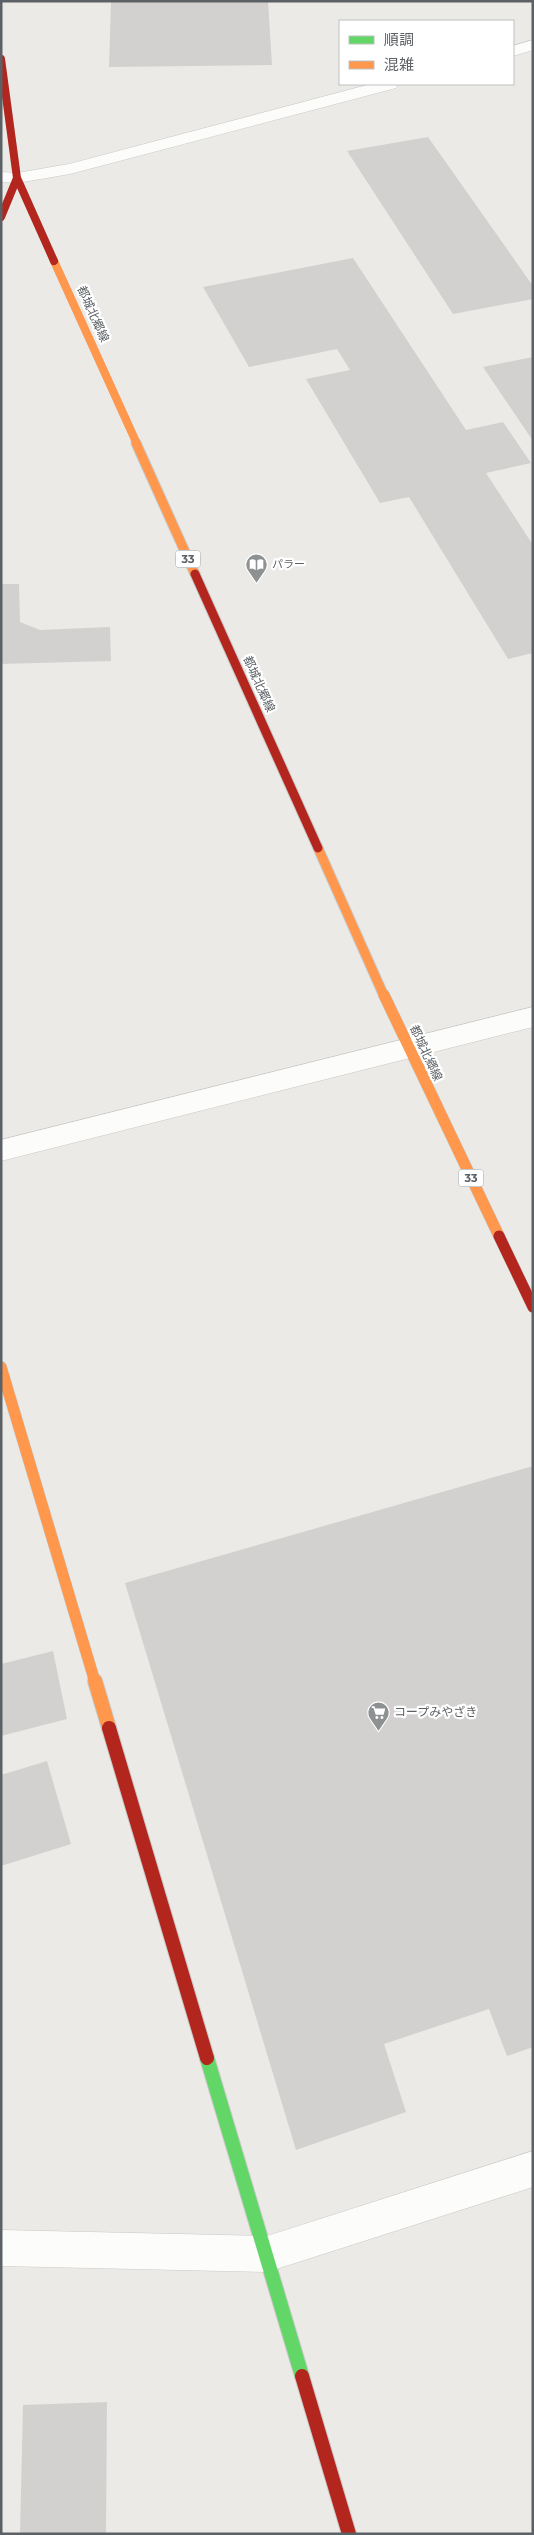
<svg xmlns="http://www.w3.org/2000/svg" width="534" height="2535" viewBox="0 0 534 2535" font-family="Montserrat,'Noto Sans JP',sans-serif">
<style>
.building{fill:#d3d1d0}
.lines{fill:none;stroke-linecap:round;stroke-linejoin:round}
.street-casing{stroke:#c8c9c9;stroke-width:1}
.fast-casing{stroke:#c8c9c8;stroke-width:16}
.slow-far3-casing{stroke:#c8c9c8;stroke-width:8}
.slow-far2-casing{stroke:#c8c9c8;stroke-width:11}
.slow-far1-casing{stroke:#c8c9c8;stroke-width:12}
.slow-casing{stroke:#c8c9c8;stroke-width:16}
.jam-far3-casing{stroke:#c8c9c8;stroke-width:8}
.jam-far2-casing{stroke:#c8c9c8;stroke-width:11}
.jam-far1-casing{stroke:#c8c9c8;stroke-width:12}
.jam-casing{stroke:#c8c9c8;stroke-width:16}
.street{fill:#fcfcfb;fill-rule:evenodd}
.fast{stroke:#63d668;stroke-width:14}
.slow-far3{stroke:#ff974d;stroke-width:8}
.slow-far2{stroke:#ff974d;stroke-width:9}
.slow-far1{stroke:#ff974d;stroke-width:11}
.slow{stroke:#ff974d;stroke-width:14}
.jam-far3{stroke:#b3261e;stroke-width:8}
.jam-far2{stroke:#b3261e;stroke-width:9}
.jam-far1{stroke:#b3261e;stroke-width:11}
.jam{stroke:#b3261e;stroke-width:14}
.labels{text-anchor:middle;stroke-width:4.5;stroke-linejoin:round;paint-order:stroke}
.shield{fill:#fff;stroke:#8d9093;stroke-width:1}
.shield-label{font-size:11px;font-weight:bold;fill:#5c6165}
.far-poi-label{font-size:11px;fill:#5c6165;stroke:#fff;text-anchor:start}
.street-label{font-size:12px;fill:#5c6165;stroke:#fff}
.poi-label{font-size:12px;fill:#5c6165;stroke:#fff;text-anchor:start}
</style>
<rect width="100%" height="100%" fill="#eceae7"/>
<path class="building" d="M111,1H268L272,65L109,67Z
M428,137L533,286V299L453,314L347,151Z
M353,258L466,430L503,422L531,463L486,473L533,545V653L508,659L409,497L380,503L306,379L350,370L337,349L249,367L203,287Z
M533,357V441L483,367Z
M1,584H19L20,622L40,630L110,627L111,661L1,664Z
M533,1466V2047L507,2056L489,2009L384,2044L406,2112L296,2150L125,1583Z
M53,1651L67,1719L1,1736V1664Z
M47,1761L71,1844L1,1866V1775Z
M107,2402L106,2534H20L23,2405Z"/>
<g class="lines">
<defs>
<path id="street" d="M533,40V50L513,56V46Z
M371,84H398L396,88L70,174L17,183L1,182V172L17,173L69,164Z
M533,1007V1027L1,1161V1140Z
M533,2151V2187L267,2272L1,2266V2230L267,2236Z"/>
<path id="fast" d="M207,2058L302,2376"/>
<path id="slow-far3" d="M54,261L137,444"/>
<path id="slow-far2" d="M136,443L195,574
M318,848L384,996"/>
<path id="slow-far1" d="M384,995L499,1236
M1,1367L95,1682"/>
<path id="slow" d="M95,1681L109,1728"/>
<path id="jam-far3" d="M1,59L17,178L54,261
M1,217L17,178"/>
<path id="jam-far2" d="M195,574L318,848"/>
<path id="jam-far1" d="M499,1236L533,1307"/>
<path id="jam" d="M109,1728L207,2058
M302,2376L349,2534"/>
</defs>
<use href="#street" class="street-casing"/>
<use href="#fast" class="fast-casing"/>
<use href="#slow-far3" class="slow-far3-casing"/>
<use href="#slow-far2" class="slow-far2-casing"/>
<use href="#slow-far1" class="slow-far1-casing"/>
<use href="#slow" class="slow-casing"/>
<use href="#jam-far3" class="jam-far3-casing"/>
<use href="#jam-far2" class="jam-far2-casing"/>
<use href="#jam-far1" class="jam-far1-casing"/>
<use href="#jam" class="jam-casing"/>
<use href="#street" class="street"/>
<use href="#fast" class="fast"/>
<use href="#slow-far3" class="slow-far3"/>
<use href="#slow-far2" class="slow-far2"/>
<use href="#slow-far1" class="slow-far1"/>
<use href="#slow" class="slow"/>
<use href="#jam-far3" class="jam-far3"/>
<use href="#jam-far2" class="jam-far2"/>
<use href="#jam-far1" class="jam-far1"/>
<use href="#jam" class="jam"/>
</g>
<defs>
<symbol id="library-pin" viewBox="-11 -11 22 30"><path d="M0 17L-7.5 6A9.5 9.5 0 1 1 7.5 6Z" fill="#8e9192" stroke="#fff"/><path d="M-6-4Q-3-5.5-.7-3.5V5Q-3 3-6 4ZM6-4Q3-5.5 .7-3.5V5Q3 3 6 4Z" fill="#fff"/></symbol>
<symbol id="supermarket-pin" viewBox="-11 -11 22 30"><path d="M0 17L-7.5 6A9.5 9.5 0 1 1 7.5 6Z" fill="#8e9192" stroke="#fff"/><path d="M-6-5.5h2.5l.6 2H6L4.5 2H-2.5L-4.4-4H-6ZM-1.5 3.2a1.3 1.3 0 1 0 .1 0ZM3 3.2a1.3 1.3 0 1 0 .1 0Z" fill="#fff"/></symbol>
</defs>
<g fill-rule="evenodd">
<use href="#library-pin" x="244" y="552" width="25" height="34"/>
<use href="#supermarket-pin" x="366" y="1700" width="25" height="34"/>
</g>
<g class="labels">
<g class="shield">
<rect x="175.5" y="550.5" width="25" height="17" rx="4"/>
<rect x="458.5" y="1169.5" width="25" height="17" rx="4"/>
</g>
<g class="shield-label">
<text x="188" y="563">33</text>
<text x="471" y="1182">33</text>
</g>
<g class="far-poi-label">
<text x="272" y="568">パラー</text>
</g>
<g class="street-label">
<text transform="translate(93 314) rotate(66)" y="4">都城北郷線</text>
<text transform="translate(259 684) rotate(66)" y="4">都城北郷線</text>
<text transform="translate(426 1053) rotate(65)" y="4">都城北郷線</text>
</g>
<g class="poi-label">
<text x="394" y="1716">コープみやざき</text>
</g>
</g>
<rect width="534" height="2535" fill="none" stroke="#5c6165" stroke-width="5"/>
<rect x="339" y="20" width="175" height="65" fill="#ffffff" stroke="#bec0c1"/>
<rect x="349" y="36" width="25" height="8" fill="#63d668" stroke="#bec0c1"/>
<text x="384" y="45" font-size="15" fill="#5c6165">順調</text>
<rect x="349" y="61" width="25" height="8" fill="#ff974d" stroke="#bec0c1"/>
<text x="384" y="70" font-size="15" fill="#5c6165">混雑</text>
</svg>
